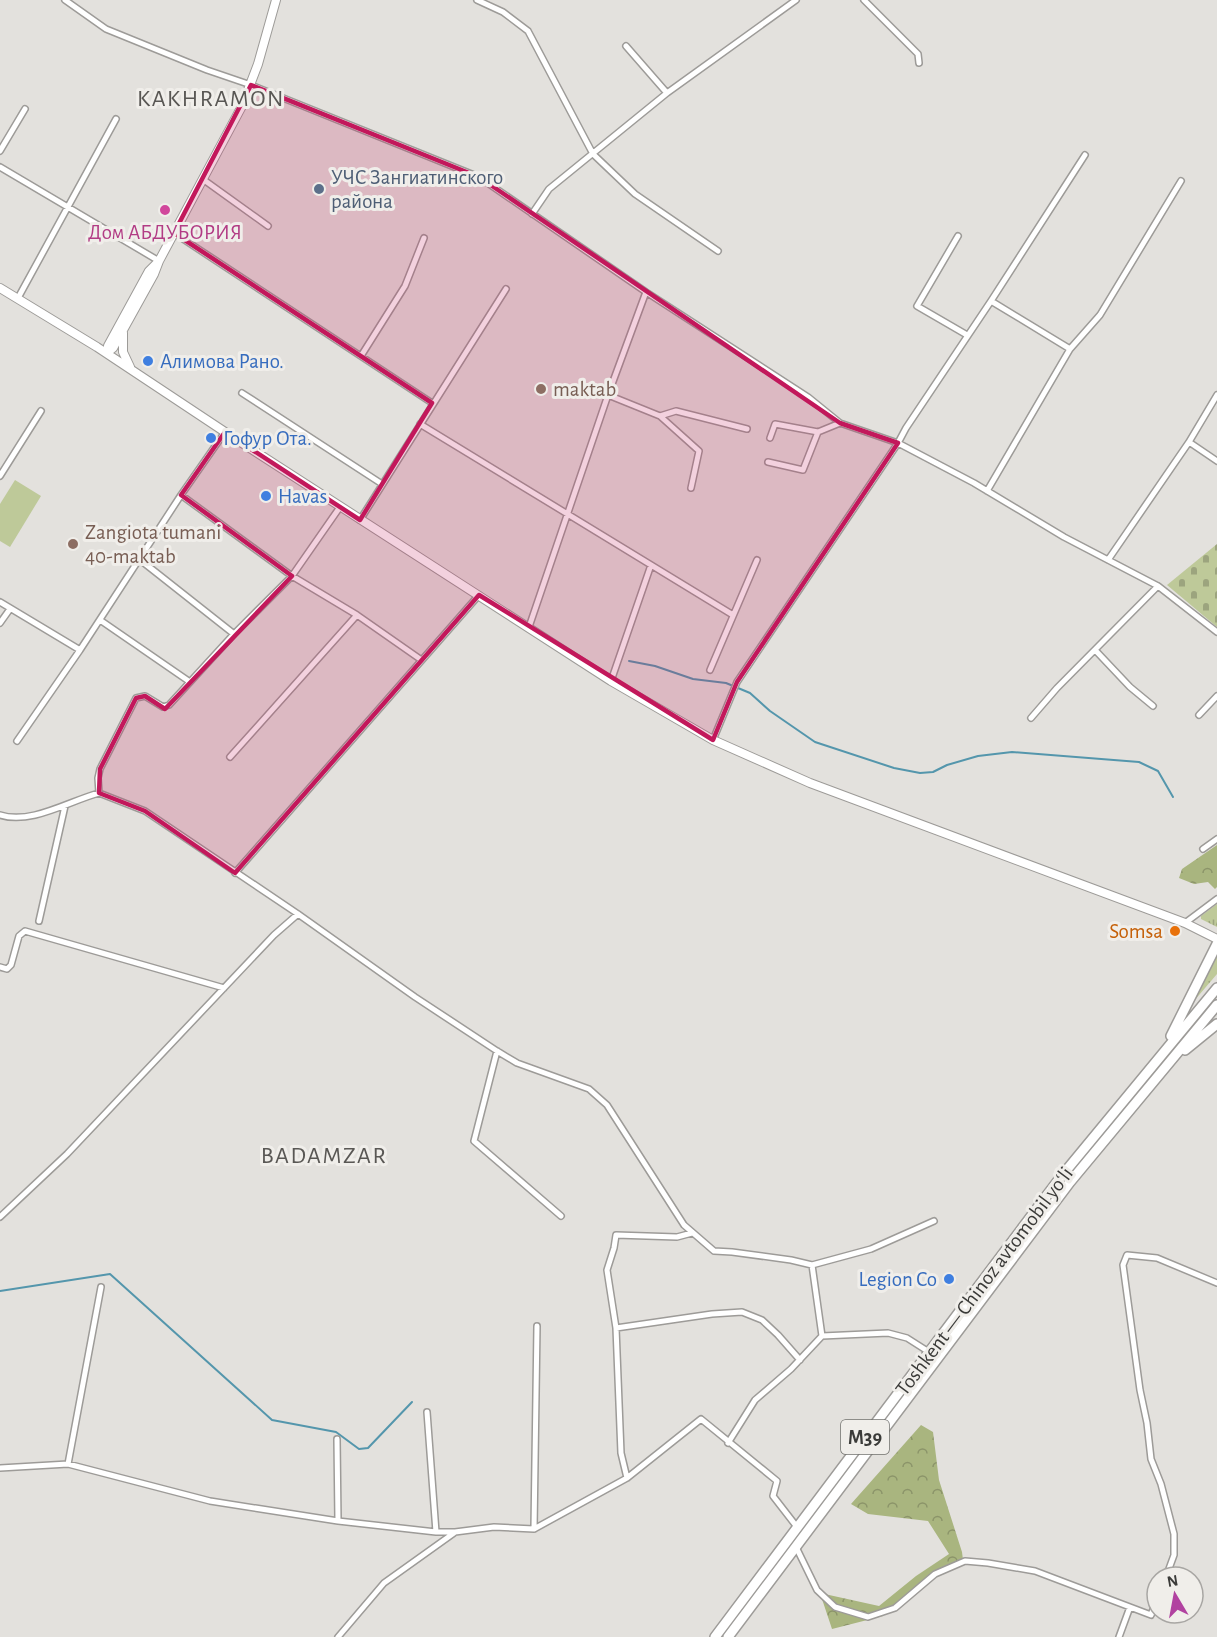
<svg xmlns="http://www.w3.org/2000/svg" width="1217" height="1637" viewBox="0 0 1217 1637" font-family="'Alegreya Sans',sans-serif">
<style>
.grass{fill:url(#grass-tufts)}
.forest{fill:url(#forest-crowns)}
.cemetery{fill:url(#cemetery-stones)}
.park{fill:#bec999}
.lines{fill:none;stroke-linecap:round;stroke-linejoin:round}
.stream{stroke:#5496ac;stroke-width:2}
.minor-casing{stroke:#9d9b98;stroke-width:8}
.secondary-casing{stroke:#9d9b98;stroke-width:10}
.trunk-casing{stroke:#9d9b98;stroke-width:12}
.minor{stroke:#fff;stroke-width:5}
.secondary{stroke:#fff;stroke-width:8}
.trunk{stroke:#fff;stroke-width:9}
.marked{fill:#c2185b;fill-opacity:0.2;stroke:#c2185b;stroke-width:4.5;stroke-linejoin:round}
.service-dot{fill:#5c6f8a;stroke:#f0eeea;stroke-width:2}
.hotel-dot{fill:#d1479c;stroke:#f0eeea;stroke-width:2}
.shop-dot{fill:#3f7fe0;stroke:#f0eeea;stroke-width:2}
.education-dot{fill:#8d6e63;stroke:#f0eeea;stroke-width:2}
.food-dot{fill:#e8710a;stroke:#f0eeea;stroke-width:2}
.labels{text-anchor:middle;stroke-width:6;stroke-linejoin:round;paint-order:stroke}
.shield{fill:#f0eeea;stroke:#71716e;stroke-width:1.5}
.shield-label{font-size:20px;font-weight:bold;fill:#3b3b39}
.service-label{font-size:21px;fill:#4e5e75;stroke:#f0eeea;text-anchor:start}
.hotel-label{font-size:21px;fill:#b23c85;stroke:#f0eeea}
.shop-label{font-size:21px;fill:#366cbe;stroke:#f0eeea;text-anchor:start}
.education-label{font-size:21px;fill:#785e54;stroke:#f0eeea;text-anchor:start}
.food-label{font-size:21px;fill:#c56008;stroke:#f0eeea;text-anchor:end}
.street-label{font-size:21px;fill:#3b3b39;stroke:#f0eeea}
.quarter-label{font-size:24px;letter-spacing:1.5px;fill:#595754;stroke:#f0eeea}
</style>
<defs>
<pattern id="grass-tufts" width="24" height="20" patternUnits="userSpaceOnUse" patternTransform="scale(1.5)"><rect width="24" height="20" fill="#bec999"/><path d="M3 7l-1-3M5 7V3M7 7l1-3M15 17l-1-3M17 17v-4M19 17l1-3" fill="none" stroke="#9ca47e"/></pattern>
<pattern id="forest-crowns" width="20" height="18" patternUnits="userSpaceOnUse" patternTransform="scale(1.5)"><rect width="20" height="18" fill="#a9b57f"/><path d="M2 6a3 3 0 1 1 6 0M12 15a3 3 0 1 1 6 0" fill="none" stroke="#8b9469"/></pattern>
<pattern id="cemetery-stones" width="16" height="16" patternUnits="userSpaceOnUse" patternTransform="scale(1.5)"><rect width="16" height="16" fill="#bec999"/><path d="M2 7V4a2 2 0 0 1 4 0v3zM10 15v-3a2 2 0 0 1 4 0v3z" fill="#9ca47e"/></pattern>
</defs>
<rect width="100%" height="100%" fill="#e3e1dd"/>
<path class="grass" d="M1217,904V927L1201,919V916Z
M1217,955V974L1188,1008L1213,960Z"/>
<path class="forest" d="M1217,845V887L1215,889L1208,882L1194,884L1179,878L1182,869Z
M921,1425L933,1432L939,1480L962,1552L963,1560L941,1569L926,1578L883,1616L832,1629L820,1593L879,1606L916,1576L949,1554L928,1521L868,1514L851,1504Z"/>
<path class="cemetery" d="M1217,544V627L1167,585Z"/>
<path class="park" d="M15,480L41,496L10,547L0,541V504Z"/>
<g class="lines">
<path class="stream" d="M629,661L655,666L693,679L726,683L750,693L770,711L815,742L894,768L920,773L933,772L947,765L978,756L1012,752L1139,762L1158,771L1173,797
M0,1291L110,1274L272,1420L336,1432L359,1449L368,1448L412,1402"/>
<defs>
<path id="minor" d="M65,0L106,29L207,70L251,85L479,177L646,292L808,397L840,423L898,443L974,483L1064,537L1158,586L1217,632
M477,0L503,12L528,31L593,154L635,194L718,251
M864,0L918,54L919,63
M626,46L667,93
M0,151L25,109
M0,167L159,261
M204,180L268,226
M532,214L549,189L667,93L796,0
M174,233L432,403
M958,236L917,306L967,335
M18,298L116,119
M991,301L1070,349
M361,356L405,286L424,238
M242,393L382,484
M608,395L660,416L699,451L691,488
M660,416L676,411L747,429
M420,424L733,615
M770,438L775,424L818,432L840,423
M1189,442L1217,461
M768,462L803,470L818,432
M0,476L41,411
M987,491L1070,349L1100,315L1181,181
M181,495L292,576L357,615L420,659
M360,520L506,289
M139,559L234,634
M1108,560L1189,442L1217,395
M0,602L80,650
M100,620L190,682
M0,623L10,609
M529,627L608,395L646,292
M1096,651L1130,687L1153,706
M710,670L757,560
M611,681L651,565
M1199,715L1217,696
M1031,718L1057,688L1158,586
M713,740L737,682L898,443L906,428L991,301L1085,155
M17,741L80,650L181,495L225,432
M230,757L357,615
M99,793L98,778L100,769L136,698L145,696L163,707L169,705L234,634L292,576L340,507
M0,815C31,825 69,801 99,793L145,811L298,914L415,997L497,1051L517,1063L589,1089L607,1105L684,1225L714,1251L732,1252L791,1260L812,1265L871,1249L934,1221
M1203,849L1217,839
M235,873L479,595
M39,921L65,806
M1185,923L1217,899
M0,967L7,969L11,965L19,936L25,931L224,988
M497,1051L474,1141L561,1216
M0,1217L67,1154L274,935L298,914
M812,1265L822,1336L888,1333L907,1338L929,1352
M616,1328L712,1314L742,1312L762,1320L778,1335L800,1360
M427,1412L436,1532
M337,1439L338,1521
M728,1443L755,1400L791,1369L822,1336
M68,1464L101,1287
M0,1468L68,1464L210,1501L338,1521L436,1532H455L494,1527L534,1529L627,1478L701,1419L777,1481L773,1496L797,1527
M627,1478L621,1453L616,1328L607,1270L614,1248L616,1235L677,1237L692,1233
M534,1529L537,1326
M796,1547L817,1590L835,1607L868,1617L895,1608L935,1574L965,1561L988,1563L1035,1571L1151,1615L1157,1599
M1166,1577L1174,1555V1534L1161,1484L1151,1459L1147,1423L1140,1390L1123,1265L1127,1255L1157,1258L1217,1283
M338,1637L384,1583L454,1533
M1119,1637L1130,1607"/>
<path id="secondary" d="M0,288L97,347L225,432L611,681L713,740L810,783L1185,923L1217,939
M123,333V352L130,367
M107,353L113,348L154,274L159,261L242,106L258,64L276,0
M107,353L108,346L149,271L157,263"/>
<path id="trunk" d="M1171,1036L1217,944
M1185,1050L1217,1024
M715,1637L1060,1178L1217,988
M728,1637L1070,1182L1217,1005"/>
</defs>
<use href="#minor" class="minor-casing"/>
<use href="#secondary" class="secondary-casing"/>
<use href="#trunk" class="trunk-casing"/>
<use href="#minor" class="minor"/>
<use href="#secondary" class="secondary"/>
<use href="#trunk" class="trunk"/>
</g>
<path class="marked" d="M251,85L479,177L840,423L898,443L737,682L713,740L479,595L235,873L145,811L99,793L100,769L136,698L145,696L165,709L292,576L181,495L225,432L360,520L432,403L174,233Z"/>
<circle class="service-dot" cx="319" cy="189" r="6"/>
<circle class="hotel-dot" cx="165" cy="210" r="6"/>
<g class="shop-dot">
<circle cx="148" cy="361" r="6"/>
<circle cx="211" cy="438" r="6"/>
<circle cx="266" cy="496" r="6"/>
<circle cx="949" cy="1279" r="6"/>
</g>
<g class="education-dot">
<circle cx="541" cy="389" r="6"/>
<circle cx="73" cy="544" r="6"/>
</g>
<circle class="food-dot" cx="1175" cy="931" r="6"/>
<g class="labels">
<rect class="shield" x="841" y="1420" width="48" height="34" rx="4.5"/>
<g class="shield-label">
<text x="865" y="1444">M39</text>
</g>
<g class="service-label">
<text x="331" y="184">УЧС Зангиатинского<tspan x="331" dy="24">района</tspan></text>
</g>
<g class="hotel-label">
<text x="165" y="239">Дом АБДУБОРИЯ</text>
</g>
<g class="shop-label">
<text x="160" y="368">Алимова Рано.</text>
<text x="223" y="445">Гофур Ота.</text>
<text x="278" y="503">Havas</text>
<text x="937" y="1286" text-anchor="end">Legion Co</text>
</g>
<g class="education-label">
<text x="553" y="396">maktab</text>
<text x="85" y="539">Zangiota tumani<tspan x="85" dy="24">40-maktab</tspan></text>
</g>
<g class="food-label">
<text x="1163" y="938">Somsa</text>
</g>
<g class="street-label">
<text transform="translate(984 1281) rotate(-53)" y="7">Toshkent — Chinoz avtomobil yoʻli</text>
</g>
<g class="quarter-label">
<text x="211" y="106">KAKHRAMON</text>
<text x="324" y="1163">BADAMZAR</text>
</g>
</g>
<g transform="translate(1175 1595) rotate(350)"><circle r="28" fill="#f0eeea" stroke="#a8a6a3" stroke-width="1.5"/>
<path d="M0-4.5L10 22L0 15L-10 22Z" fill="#b142a0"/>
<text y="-9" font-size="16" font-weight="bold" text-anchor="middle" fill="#3b3b39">N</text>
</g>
</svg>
